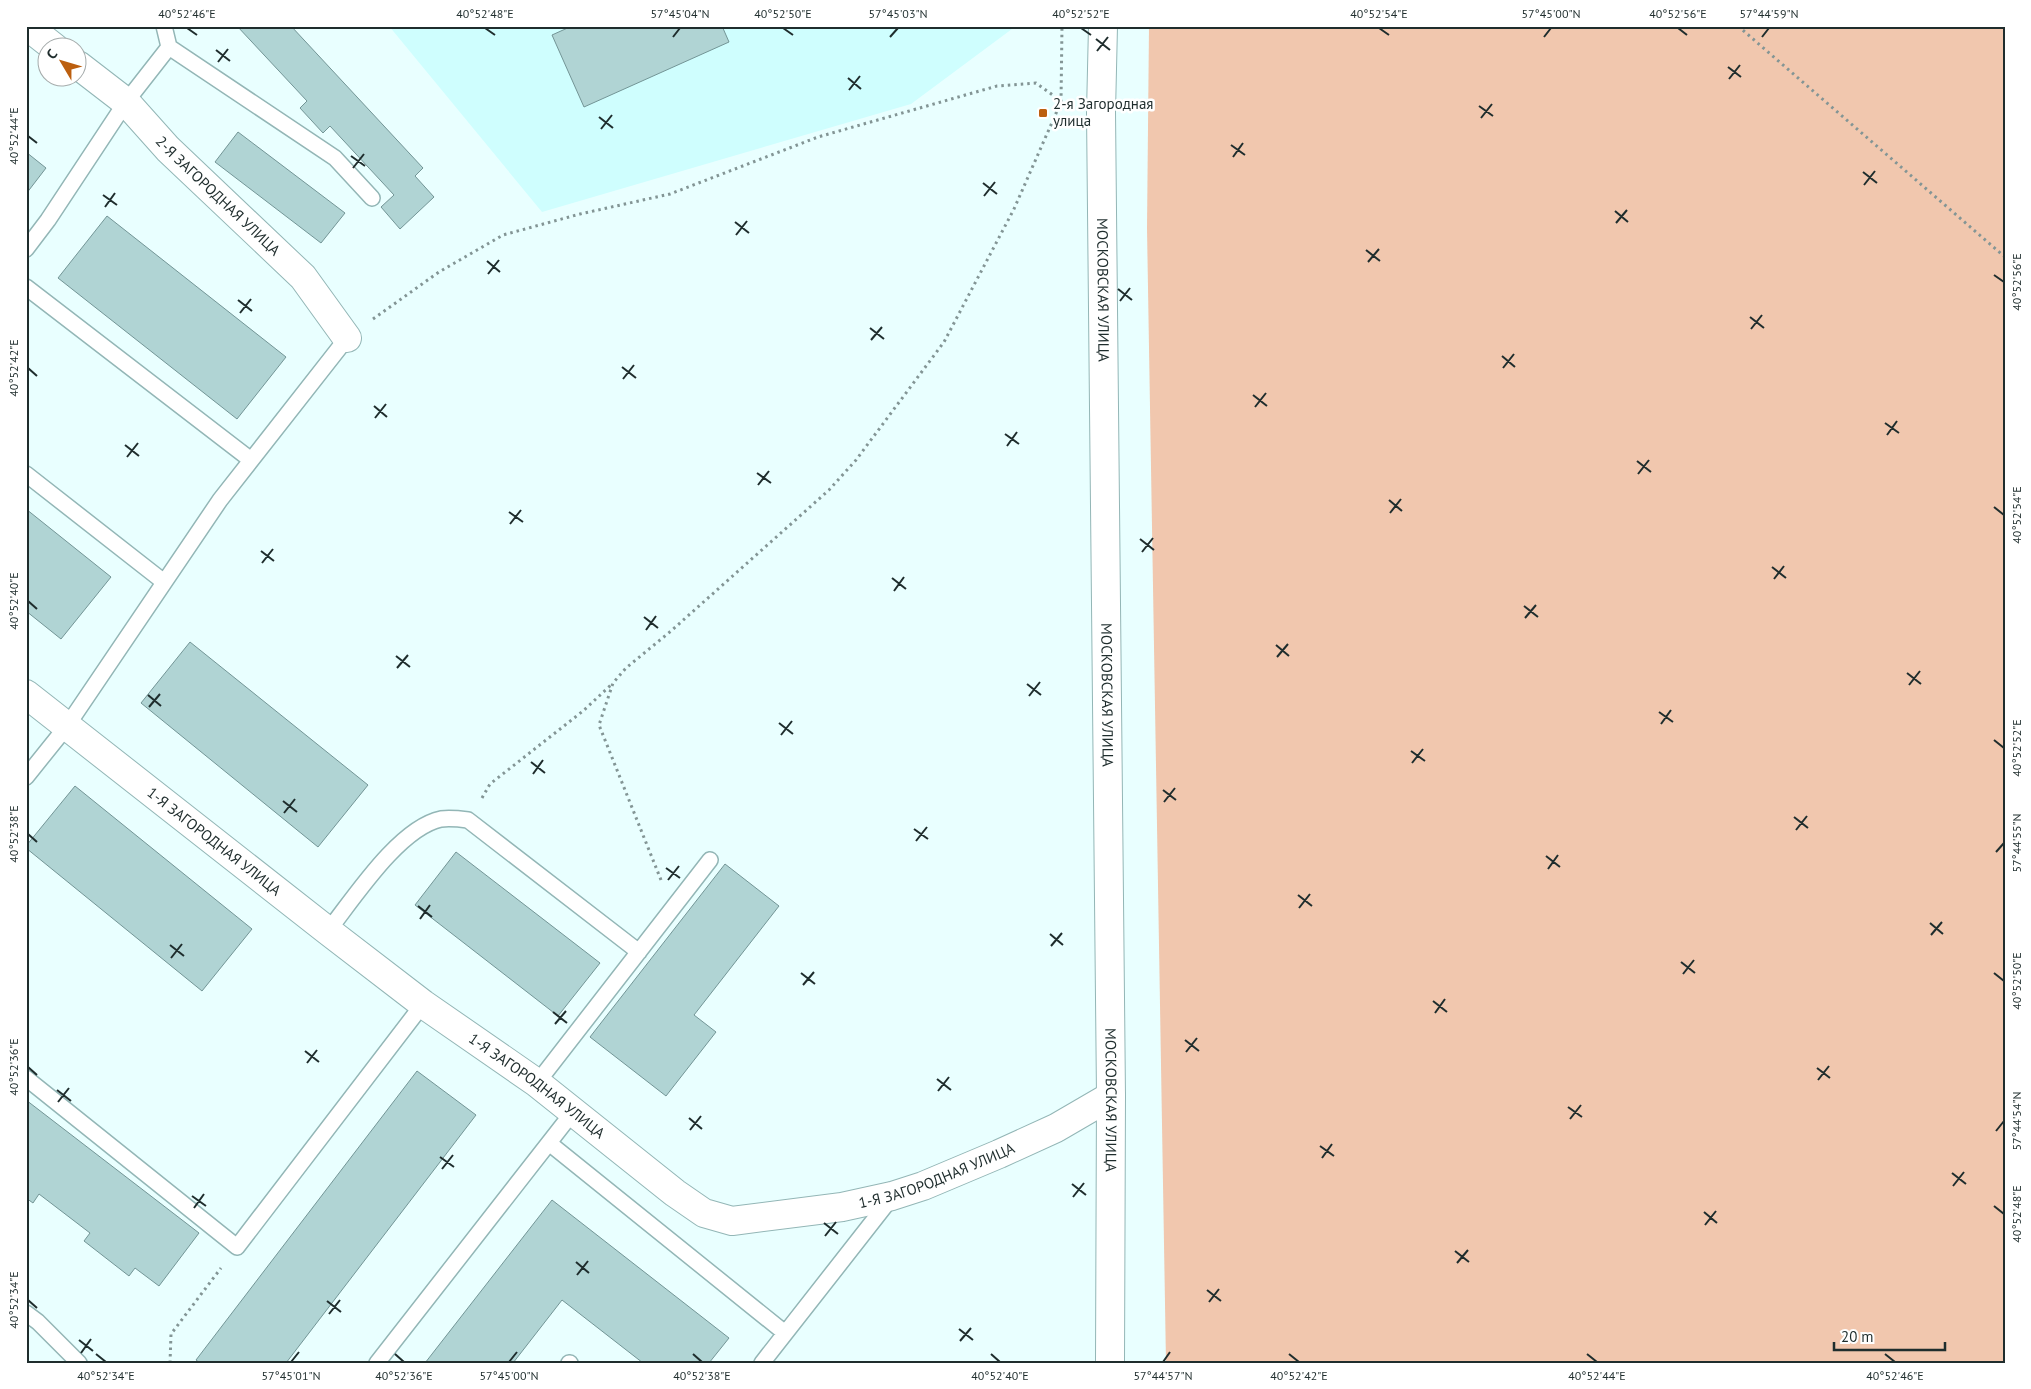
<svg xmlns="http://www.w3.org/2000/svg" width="2031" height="1389" viewBox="0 0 2031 1389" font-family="'PT Sans',sans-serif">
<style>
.built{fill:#cffefe}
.green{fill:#f1c7ae}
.building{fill:#b0d4d4;stroke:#739596}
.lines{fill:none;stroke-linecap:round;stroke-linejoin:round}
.service-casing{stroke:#93b6b6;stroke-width:18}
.minor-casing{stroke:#93b6b6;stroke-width:30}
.secondary-casing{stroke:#93b6b6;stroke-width:30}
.path{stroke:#839595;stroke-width:3;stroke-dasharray:2.5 4;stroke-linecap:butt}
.service{stroke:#fff;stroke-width:15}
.minor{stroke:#fff;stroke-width:28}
.secondary{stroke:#fff;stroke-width:28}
.ticks{fill:none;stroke:#1f2d2d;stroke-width:2}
.poi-dot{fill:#bc5f0f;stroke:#fff;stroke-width:2}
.labels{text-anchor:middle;stroke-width:5;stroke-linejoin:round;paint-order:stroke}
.poi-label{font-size:15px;fill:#1f2d2d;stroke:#fff;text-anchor:start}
.street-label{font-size:15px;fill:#1f2d2d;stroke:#fff}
.neatline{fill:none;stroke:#1f2d2d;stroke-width:2}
.ticks-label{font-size:12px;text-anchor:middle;fill:#1f2d2d}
</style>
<rect width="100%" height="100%" fill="#e9ffff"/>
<path class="built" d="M389,26H1016L911,104L542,212Z"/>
<path class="green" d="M1149,26H2005V1363H1166L1147,228Z"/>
<path class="building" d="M237,26H291L423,168L415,176L434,197L400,229L381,207L394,195L330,126L323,133L300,108L307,101Z
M572,26H722L729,42L584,107L552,35Z
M238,132L345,213L321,243L215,162Z
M26,152L46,168L26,194Z
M107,216L286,357L237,419L58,278Z
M26,509L111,577L61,639L26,611Z
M190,642L368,785L318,847L141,703Z
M75,786L252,929L202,991L26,848V846Z
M456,852L600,963L558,1016L415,905Z
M725,864L779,906L694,1015L716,1032L666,1096L590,1037Z
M417,1071L476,1115L286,1363H200L196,1360Z
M26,1100L199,1233L159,1286L135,1268L129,1276L84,1241L90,1233L39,1194L33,1203L26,1198Z
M552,1200L729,1338L709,1363H643L562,1300L513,1363H425Z"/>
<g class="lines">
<defs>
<path id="service" d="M164,26L169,47L335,158L372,198
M26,249L48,220L126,102L169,47
M26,287L251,460
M26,474L164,582
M26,777L67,726L220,500L347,338
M328,931C354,898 399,828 441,819C450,818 460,819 468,820L639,952
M26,1078L237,1247L423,1004
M537,1083L710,860
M549,1143L785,1333
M26,1313L38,1322L79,1363
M377,1363L573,1112
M569,1363H570
M762,1363L892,1197"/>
<g id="minor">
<path d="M27,26L55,48"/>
<path id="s1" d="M78,65L126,102L168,149L303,277L347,338"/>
<path id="s2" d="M26,694L328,931L423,1004L537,1083L675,1193L704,1213L732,1221L842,1207L892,1196L923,1186L999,1154L1056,1128L1111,1096"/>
</g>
<g id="secondary">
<path id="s3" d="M1103,26L1101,112L1111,1096L1110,1363"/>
</g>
</defs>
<use href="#service" class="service-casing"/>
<use href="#minor" class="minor-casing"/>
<use href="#secondary" class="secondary-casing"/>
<path class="path" d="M1738,26L2005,257
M373,319L439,272L503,235L580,214L670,194L818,137L997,86L1036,83L1061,101
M482,798L490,784L583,711L612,684
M661,880L599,725L613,683L626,668L671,631L829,490L856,460L944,342L1014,209L1061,102L1062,26
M170,1363L171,1334L221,1268"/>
<use href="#service" class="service"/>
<use href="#minor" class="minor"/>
<use href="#secondary" class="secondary"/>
</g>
<path class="ticks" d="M187,28L197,35M485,28L495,35M783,28L793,35M1081,28L1091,35M1379,28L1389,35M1678,28L1687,35M673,37L680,28M890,37L898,28M1544,37L1551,28M1762,37L1769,28M1096,39L1110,50M216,50L230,61M1097,51L1108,37M218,62L228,49M1728,67L1741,77M848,78L861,89M1729,79L1740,65M849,90L860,76M1479,106L1493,116M599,117L613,128M1481,118L1492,104M601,129L612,115M28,136L37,143M1231,145L1245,155M351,156L365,166M1233,157L1243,143M353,168L364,154M1863,172L1877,183M983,183L997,194M1864,185L1875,171M103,195L117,205M984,196L995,182M105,207L115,193M1615,211L1628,222M735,222L749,233M1616,223L1627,210M736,235L747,221M1366,250L1380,261M487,261L500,272M1368,262L1379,249M488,274L499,260M1994,275L2004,282M1118,289L1132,300M238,300L252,311M1120,301L1130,288M240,313L251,299M1750,317L1764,328M870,328L884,339M1751,329L1762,315M871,340L882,327M1502,356L1515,367M622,367L636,378M28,368L37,376M1503,368L1514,354M623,379L634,365M1253,395L1267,406M374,406L387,417M1255,407L1266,393M375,418L386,404M1885,423L1899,433M1005,434L1019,444M1887,435L1897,421M125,445L139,456M1007,446L1017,432M127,457L138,443M1637,461L1651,472M757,473L771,483M1638,474L1649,460M758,485L769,471M1389,500L1402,511M1994,507L2004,515M509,512L523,522M1390,513L1401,499M510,524L521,510M1140,539L1154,550M261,551L274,561M1142,552L1153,538M262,563L273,549M1772,567L1786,578M892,578L906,589M1774,579L1784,566M894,591L904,577M28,601L37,609M1524,606L1538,617M644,617L658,628M1525,618L1536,605M646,630L656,616M1276,645L1289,656M396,656L410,667M1277,657L1288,644M397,668L408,655M1907,673L1921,684M1027,684L1041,695M1909,685L1920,671M148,695L161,706M1029,696L1040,682M149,707L160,694M1659,712L1673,722M779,723L793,734M1661,724L1671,710M781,735L792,721M1994,740L2004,748M1411,751L1425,761M531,762L545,773M1412,763L1423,749M533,774L543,760M1163,790L1176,800M283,801L297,812M1164,802L1175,788M284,813L295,799M1794,817L1808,828M914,829L928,839M1796,830L1807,816M28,834L37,842M916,841L927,827M1996,852L2004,843M1546,856L1560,867M666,868L680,878M1548,869L1558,855M668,880L679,866M1298,895L1312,906M418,906L432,917M1299,908L1310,894M420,919L430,905M1930,923L1943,934M1050,934L1063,945M1931,935L1942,922M170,945L184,956M1051,946L1062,933M171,958L182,944M1681,962L1695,973M801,973L815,984M1994,973L2004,981M1683,974L1694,960M803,985L814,972M1433,1001L1447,1012M553,1012L567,1023M1435,1013L1445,999M555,1024L566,1011M1185,1040L1199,1051M305,1051L319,1062M1186,1052L1197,1038M307,1063L317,1050M28,1067L37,1075M1817,1068L1830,1078M937,1079L951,1090M1818,1080L1829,1066M57,1090L71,1101M938,1091L949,1077M58,1102L69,1088M1568,1107L1582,1117M689,1118L702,1129M1570,1119L1581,1105M690,1130L701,1116M1996,1131L2004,1121M1320,1146L1334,1156M440,1157L454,1167M1322,1158L1332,1144M442,1169L453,1155M1952,1173L1966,1184M1072,1184L1086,1195M1953,1186L1964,1172M192,1196L206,1206M1073,1197L1084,1183M1994,1206L2004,1214M194,1208L204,1194M1704,1212L1717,1223M824,1223L838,1234M1705,1225L1716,1211M825,1236L836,1222M1455,1251L1469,1262M576,1262L589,1273M1457,1263L1468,1250M577,1275L588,1261M1207,1290L1221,1301M28,1300L37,1308M327,1301L341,1312M1209,1302L1219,1289M329,1314L340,1300M959,1329L973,1340M79,1340L93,1351M960,1341L971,1328M81,1353L91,1339M96,1354L106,1362M395,1354L404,1362M693,1354L702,1362M991,1354L1000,1362M1289,1354L1299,1362M1587,1354L1597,1362M1885,1354L1895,1362M291,1362L299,1352M509,1362L517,1352M1163,1362L1170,1352"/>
<rect class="poi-dot" x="1038" y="108" width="10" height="10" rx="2.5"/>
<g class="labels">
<g class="poi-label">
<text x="1053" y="109">2-я Загородная<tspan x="1053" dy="17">улица</tspan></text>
</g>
<g class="street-label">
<text dy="5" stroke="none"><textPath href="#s1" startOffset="192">2-Я ЗАГОРОДНАЯ УЛИЦА</textPath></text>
<text dy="5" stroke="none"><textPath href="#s3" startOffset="264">МОСКОВСКАЯ УЛИЦА</textPath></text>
<text dy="5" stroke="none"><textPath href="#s3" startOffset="669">МОСКОВСКАЯ УЛИЦА</textPath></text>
<text dy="5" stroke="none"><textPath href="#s2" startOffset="239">1-Я ЗАГОРОДНАЯ УЛИЦА</textPath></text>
<text dy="5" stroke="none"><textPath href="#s2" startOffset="644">1-Я ЗАГОРОДНАЯ УЛИЦА</textPath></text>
<text dy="5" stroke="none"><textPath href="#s3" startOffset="1074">МОСКОВСКАЯ УЛИЦА</textPath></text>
<text dy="5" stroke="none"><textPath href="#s2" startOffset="1094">1-Я ЗАГОРОДНАЯ УЛИЦА</textPath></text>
</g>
</g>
<rect width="2031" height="1389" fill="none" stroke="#ffffff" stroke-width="55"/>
<g transform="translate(62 62) rotate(308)"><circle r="24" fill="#ffffff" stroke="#a5abab"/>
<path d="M0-4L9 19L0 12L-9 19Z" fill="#bc5f0f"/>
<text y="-8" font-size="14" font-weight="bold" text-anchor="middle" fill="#1f2d2d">С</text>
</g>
<path d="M1834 1342v8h111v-8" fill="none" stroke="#1f2d2d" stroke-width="2.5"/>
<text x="1841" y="1342" font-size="15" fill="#1f2d2d" stroke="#ffffff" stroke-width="4" paint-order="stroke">20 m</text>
<rect x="28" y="28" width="1976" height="1334" class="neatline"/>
<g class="ticks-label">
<text x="187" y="18">40°52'46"E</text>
<text x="485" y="18">40°52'48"E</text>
<text x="680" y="18">57°45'04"N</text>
<text x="783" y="18">40°52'50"E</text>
<text x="898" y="18">57°45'03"N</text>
<text x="1081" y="18">40°52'52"E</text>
<text x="1379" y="18">40°52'54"E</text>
<text x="1551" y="18">57°45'00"N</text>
<text x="1678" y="18">40°52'56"E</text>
<text x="1769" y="18">57°44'59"N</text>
<text transform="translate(14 136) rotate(-90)" y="4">40°52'44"E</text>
<text transform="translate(2017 282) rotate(-90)" y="4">40°52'56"E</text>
<text transform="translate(14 368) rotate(-90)" y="4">40°52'42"E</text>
<text transform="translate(2017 515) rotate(-90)" y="4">40°52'54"E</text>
<text transform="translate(14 601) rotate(-90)" y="4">40°52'40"E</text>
<text transform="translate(2017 748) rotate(-90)" y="4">40°52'52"E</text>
<text transform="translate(14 834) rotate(-90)" y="4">40°52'38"E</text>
<text transform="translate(2017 843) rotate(-90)" y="4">57°44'55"N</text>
<text transform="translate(2017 981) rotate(-90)" y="4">40°52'50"E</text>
<text transform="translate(14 1067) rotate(-90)" y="4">40°52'36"E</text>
<text transform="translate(2017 1121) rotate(-90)" y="4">57°44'54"N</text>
<text transform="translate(2017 1214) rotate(-90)" y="4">40°52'48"E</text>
<text transform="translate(14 1300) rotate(-90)" y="4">40°52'34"E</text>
<text x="106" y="1380">40°52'34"E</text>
<text x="291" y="1380">57°45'01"N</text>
<text x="404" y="1380">40°52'36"E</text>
<text x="509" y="1380">57°45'00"N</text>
<text x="702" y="1380">40°52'38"E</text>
<text x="1000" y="1380">40°52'40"E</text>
<text x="1163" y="1380">57°44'57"N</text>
<text x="1299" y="1380">40°52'42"E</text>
<text x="1597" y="1380">40°52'44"E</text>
<text x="1895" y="1380">40°52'46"E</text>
</g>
</svg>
